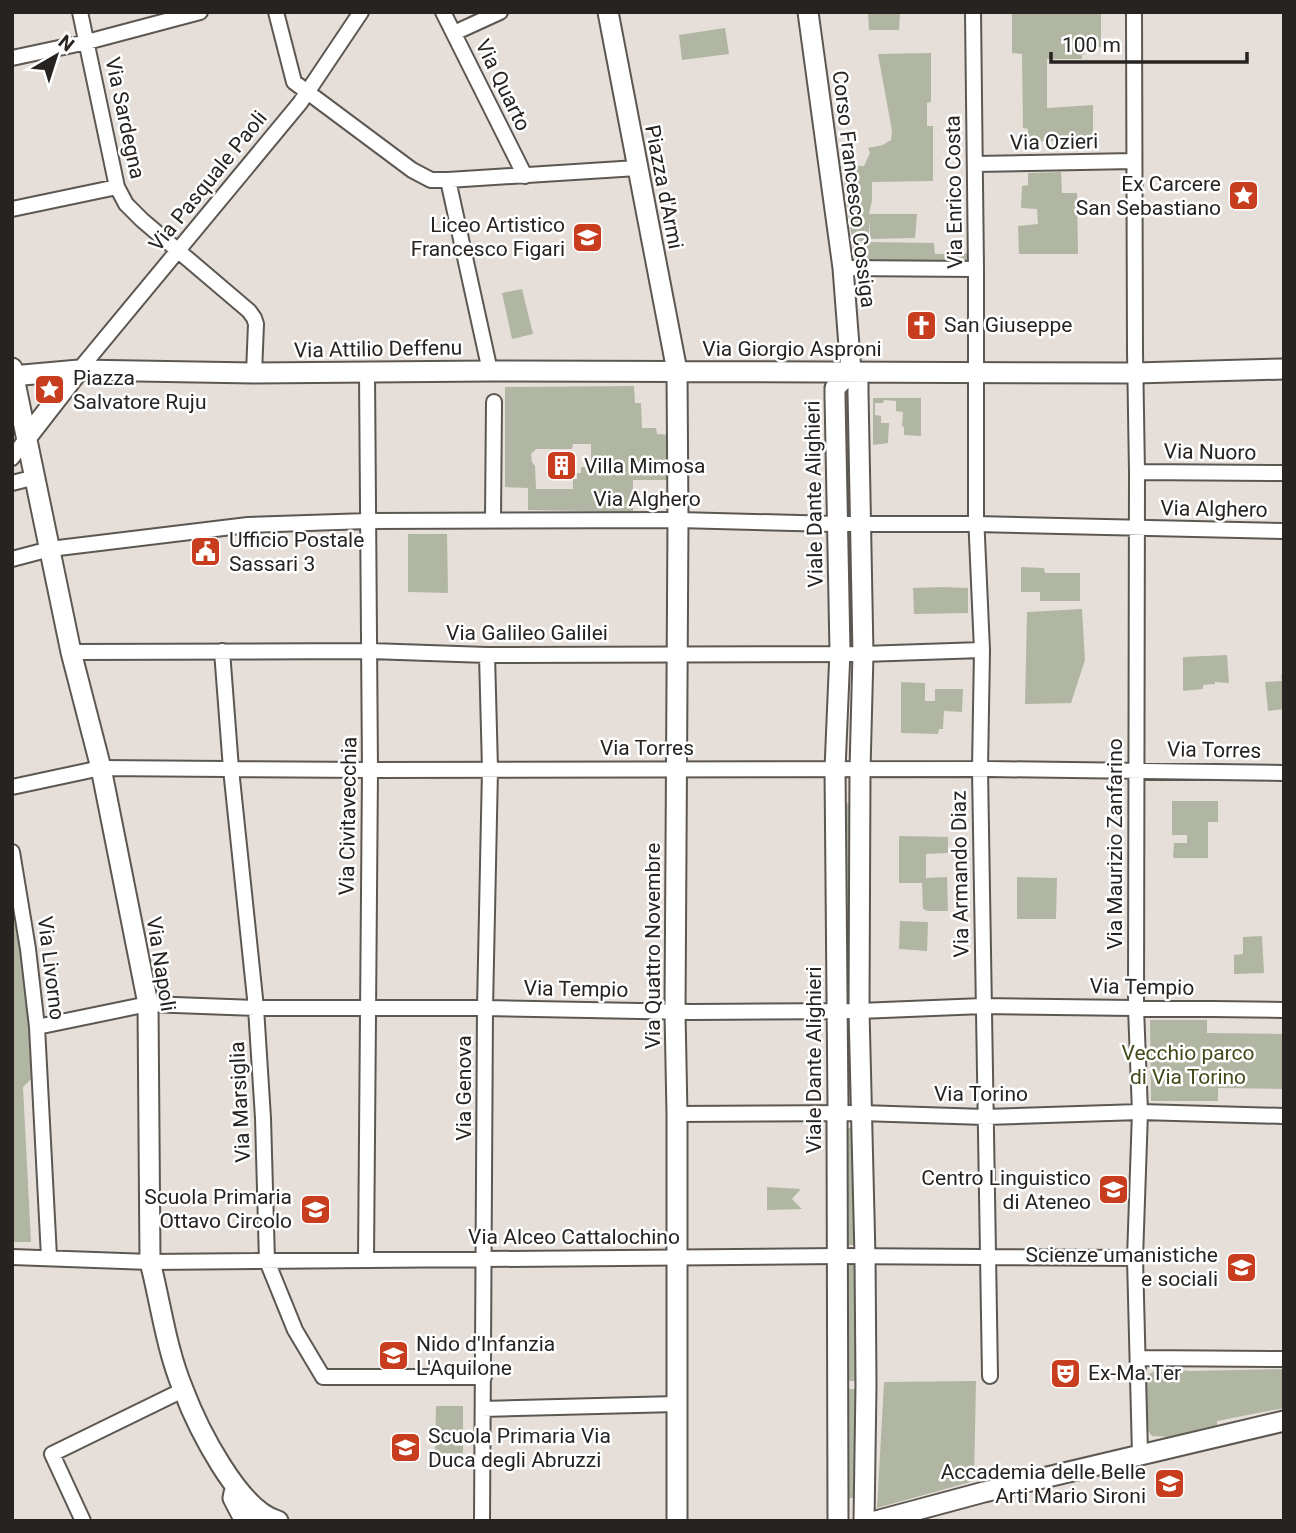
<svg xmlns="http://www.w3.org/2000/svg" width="1296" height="1533" viewBox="0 0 1296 1533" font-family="Roboto,sans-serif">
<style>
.green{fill:#b1b6a3;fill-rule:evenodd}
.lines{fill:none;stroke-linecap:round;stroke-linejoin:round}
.street-casing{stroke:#5d5752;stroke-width:18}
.secondary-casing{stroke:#5d5752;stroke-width:23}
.street{stroke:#fff;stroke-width:14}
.secondary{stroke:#fff;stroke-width:19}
.labels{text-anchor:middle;stroke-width:5;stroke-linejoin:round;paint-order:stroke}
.street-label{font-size:21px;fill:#262321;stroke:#fff}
.poi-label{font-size:21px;fill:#262321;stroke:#fff;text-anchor:start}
.park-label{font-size:21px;fill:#3f4a18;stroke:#fff}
</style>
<rect width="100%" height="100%" fill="#e6dfd9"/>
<path class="green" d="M868,12H900L899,30H869Z
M1012,12H1101V47H1086L1085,54L1082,55V59H1047V108L1093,105V139L1028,142V129L1023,128L1022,54L1012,53Z
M725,28L729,54L682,60L679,35Z
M931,53V102L927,103V126H933V181L872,182V200L869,214H917L915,238L870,239V221L868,242L934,243L935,254L971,253V262H855L842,165L864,166L870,153L868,148L883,145L891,140L892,131L878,54Z
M1061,172L1062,193H1077L1078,254H1019L1018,226L1038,224L1037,209L1021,208L1022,186L1028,185V173Z
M522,289L533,334L512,339L502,293Z
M634,386L635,403H641L642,428H656L657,434L669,435L670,461L666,463L665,473L670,476V480H633V512L528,510V488L505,487V387ZM573,444H591V462H586V467H581V473H577V479H573V489H536L535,466L532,462L531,454L536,449H572Z
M873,398H921V436L904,435V427L902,426L903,412L896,411V401L884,400L883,403H875V415L881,416V423H889L888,443L873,445Z
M408,534H447L448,593L408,592Z
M1021,567L1044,568L1045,573H1080V601H1040V592H1021Z
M942,587L968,588V613L914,614L913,588Z
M1082,609L1085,660L1071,703L1025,704L1027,612Z
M1227,655L1229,683L1215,682V684L1203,685V689L1183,691V657Z
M1281,675H1284V709L1268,711L1265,682L1282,681Z
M901,682L925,683V701H935V689H963L962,712L944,711L943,729H939L938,734L901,733Z
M1172,801H1218V822H1208V858H1173L1174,843H1187V835H1172Z
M842,803L856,804L853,980H839Z
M899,836L948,837V853L926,854V878L947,877L948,911H928L923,909L922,883H899Z
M1017,877L1057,878L1056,919H1017Z
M12,909L22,962L36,1074L23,1087L31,1242H12Z
M900,921L928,922L927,951L899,949Z
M1262,936L1264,973L1234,974V955L1243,954V937Z
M1150,1020H1207V1033L1284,1034V1089L1218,1088V1101H1151Z
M840,1128H856L857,1245H841Z
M767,1187L801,1189L792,1199L802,1209L767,1210Z
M842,1262L860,1263L858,1381H840Z
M1170,1369L1190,1371L1284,1369V1408L1217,1421V1425L1169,1437L1152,1436L1145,1427V1386L1148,1375L1156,1370Z
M976,1381L974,1481L877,1508L884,1382Z
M841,1389H857L858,1498H841Z
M436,1406H463V1453H435Z"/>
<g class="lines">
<defs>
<path id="street" d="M80,12L117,187L126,204L142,220L249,311L254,318L256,324L254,373
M276,12L294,82L412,170L431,180H448L637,168
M443,12L525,176
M973,12L976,269V515L982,650L980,769L990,1376
M1134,12L1135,352L1137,472L1136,1008L1140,1112L1135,1258L1140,1454
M454,33L500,12
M12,58L87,42L200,12
M975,164L1134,161
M448,180L490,371
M12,209L117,187
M843,268L976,269
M79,370L300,103L361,12
M12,458L27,437
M1137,472L1284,473
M12,483L36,477
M493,520L494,402
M12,559L50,549L248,525L368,521L678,520L836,524H976L1284,531
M222,651L231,769L256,1008L263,1118L267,1261L295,1330L323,1377H484
M71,652L370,651L487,655L863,654L982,650
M12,787L101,768L370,770L989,769L1284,773
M12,852L28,949L37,1027L49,1257
M37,1027L148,1004L256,1008H485L692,1012L859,1011L983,1006L1284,1010
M677,1114L861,1113L985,1117L1140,1112L1284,1116
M12,1257L150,1262L838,1256L1135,1258
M366,1260L370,770L367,372
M1139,1358L1284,1359
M483,1409L677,1404
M83,1521L52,1454L183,1390
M482,1521L485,1008L490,769L487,655"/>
<path id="secondary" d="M608,12L677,371L678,520L675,1012L677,1114V1521
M808,12L843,268L851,372L858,384V392L863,654L860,770L859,1011L865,1256L866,1385L864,1521
M12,368L71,652L101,768L148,1004L150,1262L153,1274C162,1313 168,1353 183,1389C197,1426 238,1510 278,1521
M12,376L79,370L254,373L490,371L1135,373L1284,369
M27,437L79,370
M234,1493L233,1498L245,1521
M838,1521L837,1113L838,1108L835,769L840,651L835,396V388L851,372
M876,1521L984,1492L1284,1421"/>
</defs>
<use href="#street" class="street-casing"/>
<use href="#secondary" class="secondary-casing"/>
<use href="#street" class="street"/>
<use href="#secondary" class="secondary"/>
</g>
<defs>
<symbol id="sight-square" viewBox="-11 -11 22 22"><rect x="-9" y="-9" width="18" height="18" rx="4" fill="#c73d1d" stroke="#fff"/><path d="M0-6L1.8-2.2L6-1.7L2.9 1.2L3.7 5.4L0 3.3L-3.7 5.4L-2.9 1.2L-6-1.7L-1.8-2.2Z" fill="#fff"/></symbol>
<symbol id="school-square" viewBox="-11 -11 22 22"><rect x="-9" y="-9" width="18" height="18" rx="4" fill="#c73d1d" stroke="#fff"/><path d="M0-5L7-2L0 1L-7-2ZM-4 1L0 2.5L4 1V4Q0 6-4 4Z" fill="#fff"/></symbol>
<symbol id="church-square" viewBox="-11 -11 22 22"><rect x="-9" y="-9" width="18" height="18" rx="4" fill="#c73d1d" stroke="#fff"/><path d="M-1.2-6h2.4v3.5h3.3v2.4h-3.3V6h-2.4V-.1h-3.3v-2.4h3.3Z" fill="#fff"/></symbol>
<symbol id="building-square" viewBox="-11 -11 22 22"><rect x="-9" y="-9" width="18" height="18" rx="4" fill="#c73d1d" stroke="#fff"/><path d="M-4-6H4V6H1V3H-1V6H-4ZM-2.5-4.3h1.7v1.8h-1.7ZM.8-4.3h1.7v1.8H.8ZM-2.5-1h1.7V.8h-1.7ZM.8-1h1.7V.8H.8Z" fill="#fff"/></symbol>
<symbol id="civic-square" viewBox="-11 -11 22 22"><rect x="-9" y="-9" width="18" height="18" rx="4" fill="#c73d1d" stroke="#fff"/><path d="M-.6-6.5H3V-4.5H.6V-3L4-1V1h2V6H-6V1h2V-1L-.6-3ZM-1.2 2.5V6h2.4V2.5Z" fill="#fff"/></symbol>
<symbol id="university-square" viewBox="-11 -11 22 22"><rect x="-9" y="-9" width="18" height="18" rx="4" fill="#c73d1d" stroke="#fff"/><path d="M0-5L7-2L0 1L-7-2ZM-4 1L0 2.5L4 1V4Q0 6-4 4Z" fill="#fff"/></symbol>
<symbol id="theatre-square" viewBox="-11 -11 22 22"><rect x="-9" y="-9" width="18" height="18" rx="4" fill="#c73d1d" stroke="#fff"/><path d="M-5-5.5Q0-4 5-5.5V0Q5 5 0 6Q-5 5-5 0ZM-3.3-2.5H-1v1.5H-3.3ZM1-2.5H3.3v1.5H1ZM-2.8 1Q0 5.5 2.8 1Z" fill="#fff"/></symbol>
</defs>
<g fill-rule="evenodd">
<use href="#sight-square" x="1226" y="178" width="35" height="35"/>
<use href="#school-square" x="570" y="220" width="35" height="35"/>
<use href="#church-square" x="904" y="308" width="35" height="35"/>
<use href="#sight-square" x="32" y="372" width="35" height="35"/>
<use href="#building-square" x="544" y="448" width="35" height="35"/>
<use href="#civic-square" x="188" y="534" width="35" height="35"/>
<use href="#university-square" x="1096" y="1172" width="35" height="35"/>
<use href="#school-square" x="298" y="1192" width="35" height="35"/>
<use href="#university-square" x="1224" y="1250" width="35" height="35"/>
<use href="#school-square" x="376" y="1338" width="35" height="35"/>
<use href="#theatre-square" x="1048" y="1356" width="35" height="35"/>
<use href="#school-square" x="388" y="1430" width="35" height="35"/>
<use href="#university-square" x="1152" y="1466" width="35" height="35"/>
</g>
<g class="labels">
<g class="street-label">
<text transform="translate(503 85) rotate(64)" y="7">Via Quarto</text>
<text transform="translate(125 118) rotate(78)" y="7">Via Sardegna</text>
<text transform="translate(1054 142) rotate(-1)" y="7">Via Ozieri</text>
<text transform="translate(208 181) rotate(-51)" y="7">Via Pasquale Paoli</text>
<text transform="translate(664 187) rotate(79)" y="7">Piazza d'Armi</text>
<text transform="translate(854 189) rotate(83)" y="7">Corso Francesco Cossiga</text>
<text transform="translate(954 192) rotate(-91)" y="7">Via Enrico Costa</text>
<text transform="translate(378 349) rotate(-1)" y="7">Via Attilio Deffenu</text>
<text x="792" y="356">Via Giorgio Asproni</text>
<text transform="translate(1210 452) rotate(1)" y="7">Via Nuoro</text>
<text transform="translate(814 494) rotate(-91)" y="7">Viale Dante Alighieri</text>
<text x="647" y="506">Via Alghero</text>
<text transform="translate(1214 509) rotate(1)" y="7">Via Alghero</text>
<text x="527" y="640">Via Galileo Galilei</text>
<text x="647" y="755">Via Torres</text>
<text transform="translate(1214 750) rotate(1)" y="7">Via Torres</text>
<text transform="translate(348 816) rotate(-89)" y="7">Via Civitavecchia</text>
<text transform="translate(1115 844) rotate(-90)" y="7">Via Maurizio Zanfarino</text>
<text transform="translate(960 874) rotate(-91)" y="7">Via Armando Diaz</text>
<text transform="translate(653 946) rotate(-90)" y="7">Via Quattro Novembre</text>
<text transform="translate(161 964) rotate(81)" y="7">Via Napoli</text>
<text transform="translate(51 968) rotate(83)" y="7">Via Livorno</text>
<text transform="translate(1142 987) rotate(1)" y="7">Via Tempio</text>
<text transform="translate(576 989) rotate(1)" y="7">Via Tempio</text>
<text transform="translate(814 1060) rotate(-90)" y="7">Viale Dante Alighieri</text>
<text transform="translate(464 1088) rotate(-90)" y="7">Via Genova</text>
<text x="981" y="1101">Via Torino</text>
<text transform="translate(240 1102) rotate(-93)" y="7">Via Marsiglia</text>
<text x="574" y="1244">Via Alceo Cattalochino</text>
</g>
<g class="poi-label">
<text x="1221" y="191" text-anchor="end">Ex Carcere<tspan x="1221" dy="24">San Sebastiano</tspan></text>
<text x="565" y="232" text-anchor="end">Liceo Artistico<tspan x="565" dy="24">Francesco Figari</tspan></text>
<text x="944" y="332">San Giuseppe</text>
<text x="73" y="385">Piazza<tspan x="73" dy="24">Salvatore Ruju</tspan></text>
<text x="584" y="473">Villa Mimosa</text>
<text x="229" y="547">Ufficio Postale<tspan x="229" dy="24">Sassari 3</tspan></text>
<text x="1091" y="1185" text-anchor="end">Centro Linguistico<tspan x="1091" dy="24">di Ateneo</tspan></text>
<text x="292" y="1204" text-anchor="end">Scuola Primaria<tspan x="292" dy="24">Ottavo Circolo</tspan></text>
<text x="1218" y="1262" text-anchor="end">Scienze umanistiche<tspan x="1218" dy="24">e sociali</tspan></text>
<text x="416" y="1351">Nido d'Infanzia<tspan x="416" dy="24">L'Aquilone</tspan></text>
<text x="1088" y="1380">Ex-Ma.Ter</text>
<text x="428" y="1443">Scuola Primaria Via<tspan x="428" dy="24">Duca degli Abruzzi</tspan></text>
<text x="1146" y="1479" text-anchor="end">Accademia delle Belle<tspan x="1146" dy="24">Arti Mario Sironi</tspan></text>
</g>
<g class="park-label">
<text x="1188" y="1060">Vecchio parco<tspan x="1188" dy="24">di Via Torino</tspan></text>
</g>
</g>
<rect width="1296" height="1533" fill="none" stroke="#262321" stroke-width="28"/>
<g transform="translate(56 56) rotate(39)" stroke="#ffffff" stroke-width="5" paint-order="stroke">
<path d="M0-5L12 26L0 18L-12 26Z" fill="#262321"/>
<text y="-10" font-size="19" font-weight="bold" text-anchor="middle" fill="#262321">N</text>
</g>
<path d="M1051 52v10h196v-10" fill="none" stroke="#262321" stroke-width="3.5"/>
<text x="1062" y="52" font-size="21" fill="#262321" stroke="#ffffff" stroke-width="5" paint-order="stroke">100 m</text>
</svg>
